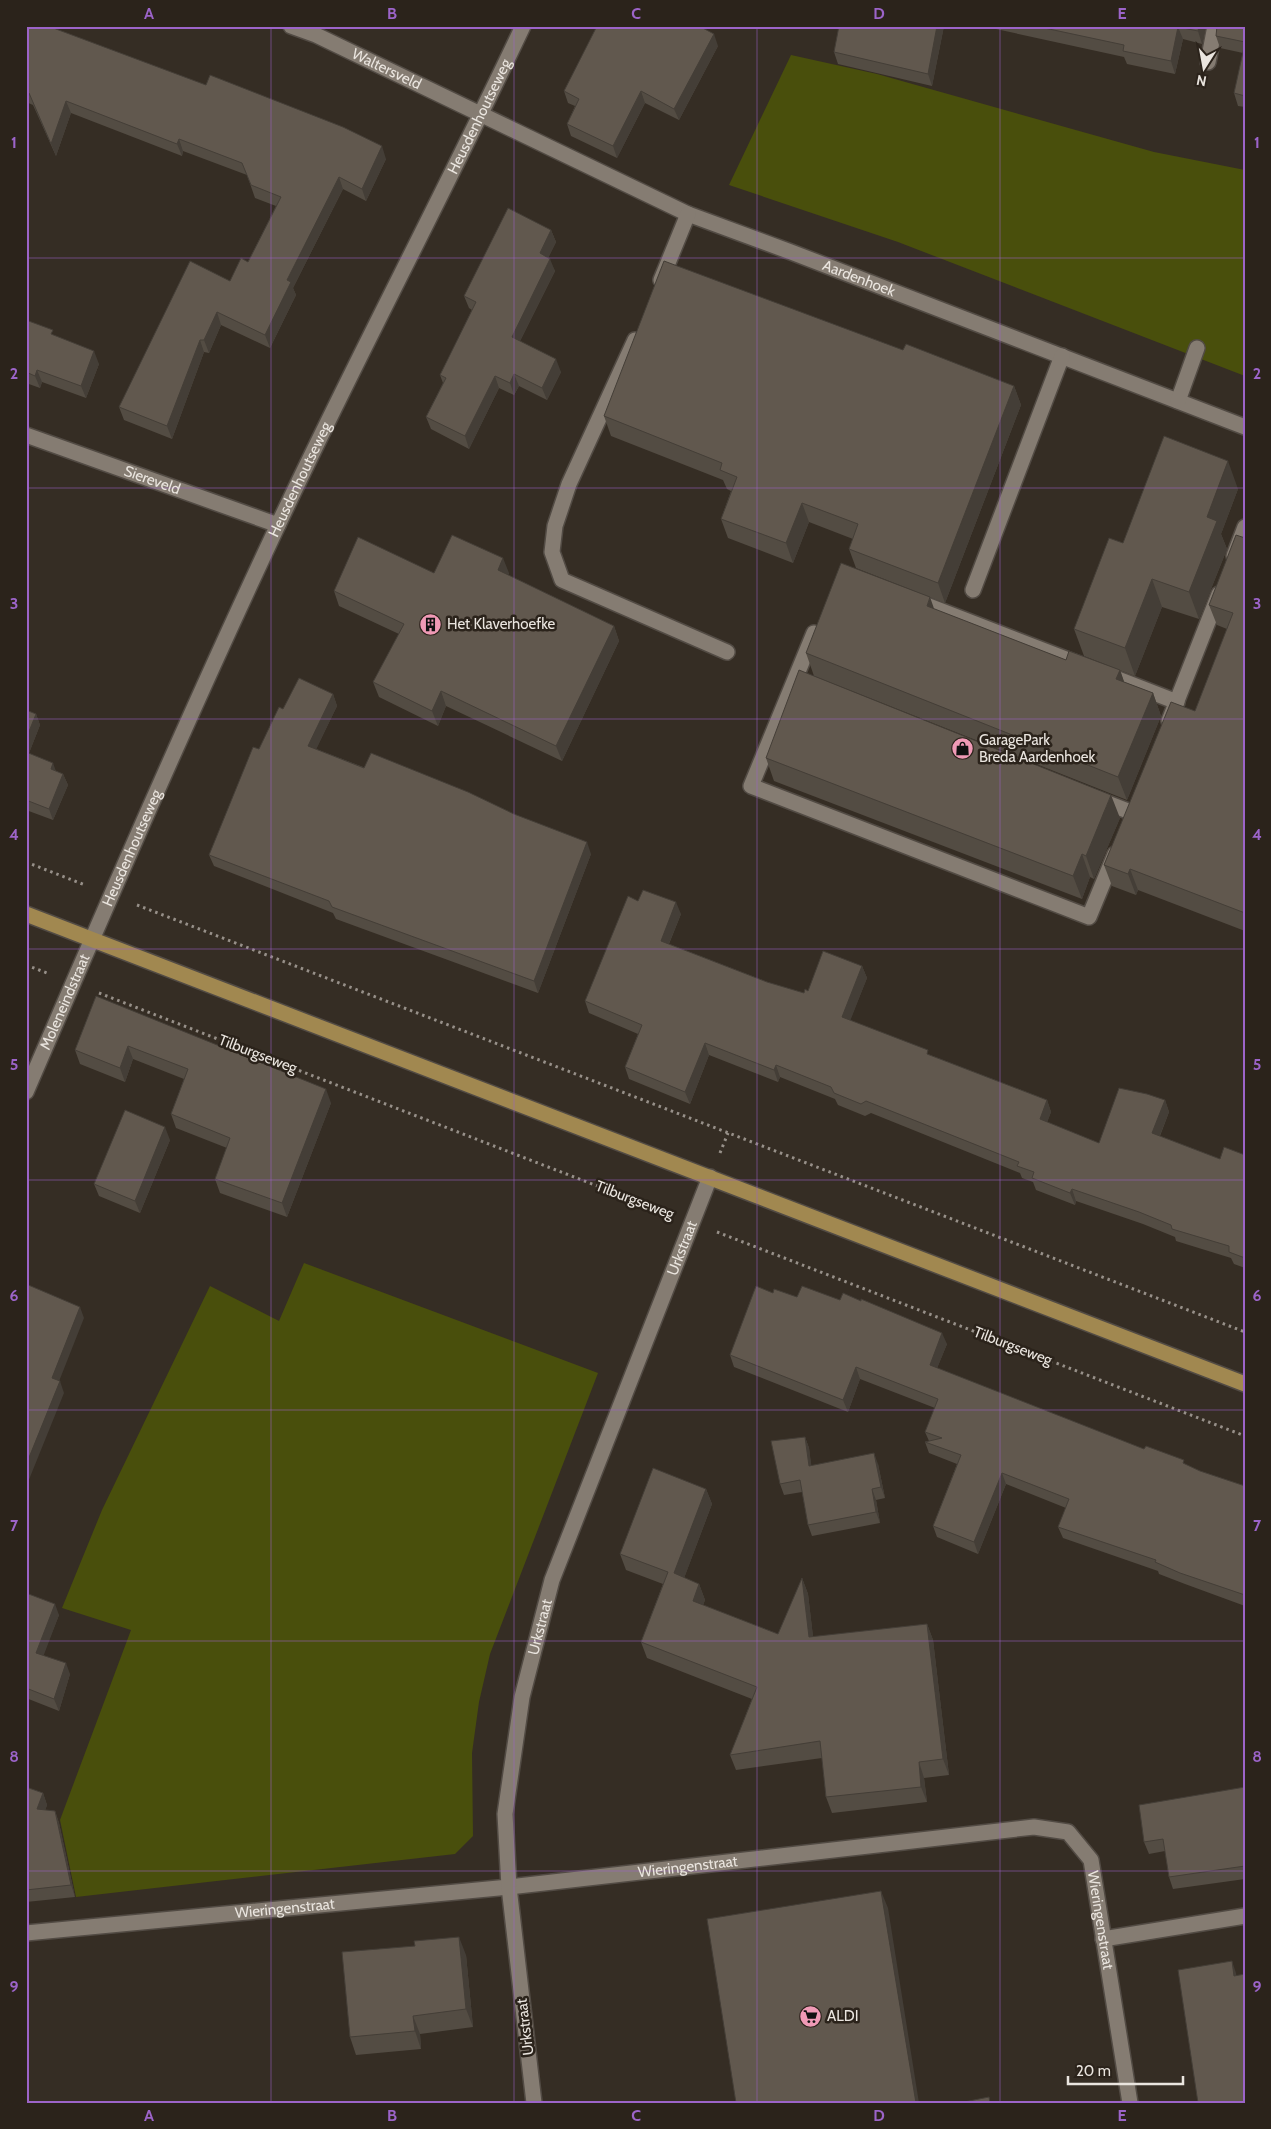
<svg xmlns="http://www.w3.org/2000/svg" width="1271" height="2129" viewBox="0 0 1271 2129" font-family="Cabin,sans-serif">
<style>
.green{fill:#494f0c}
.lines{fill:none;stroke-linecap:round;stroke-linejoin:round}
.minor-casing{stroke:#524b44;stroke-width:18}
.major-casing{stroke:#524b44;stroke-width:18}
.path{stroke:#979089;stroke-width:3;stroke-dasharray:2.5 4;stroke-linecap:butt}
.minor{stroke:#857c72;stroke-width:15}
.major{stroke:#a18850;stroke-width:15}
.wall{fill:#534c43}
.shaded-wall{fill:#443e37}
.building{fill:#61584e;stroke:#443e37}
.grid{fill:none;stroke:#9c64c9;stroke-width:1;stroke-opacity:0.55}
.labels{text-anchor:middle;stroke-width:5;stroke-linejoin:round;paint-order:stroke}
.street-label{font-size:15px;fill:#eae5df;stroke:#2b231b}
.poi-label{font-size:15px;fill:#eae5df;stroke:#2b231b;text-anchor:start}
.neatline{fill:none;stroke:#9c64c9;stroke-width:2}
.grid-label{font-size:16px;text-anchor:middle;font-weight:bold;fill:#9c64c9}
</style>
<rect width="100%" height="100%" fill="#352d24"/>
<path class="green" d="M791,55L877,74L1154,152L1245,170V376L898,242L729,185Z
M304,1263L598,1373L490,1654L479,1702L472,1753L473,1836L455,1854L76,1897L60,1820L131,1630L62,1608L102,1510L210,1286L279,1321Z"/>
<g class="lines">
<defs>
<g id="minor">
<path id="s1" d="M291,26L316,35L688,214L791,252L1245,427"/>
<path d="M1208,62L1215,26"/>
<path d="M661,280L688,214"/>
<path d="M635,340L569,484L555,526L552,552L562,580L727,652"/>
<path d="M1178,401L1197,348"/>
<path id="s2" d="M26,435L278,525"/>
<path d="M1234,556L1245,527"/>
<path d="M973,590L1062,356"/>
<path d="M916,601L1084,666"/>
<path d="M814,633L751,786L1089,917L1115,854"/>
<path d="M1105,674L1177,702"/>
<path d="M1169,721L1219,594"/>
<path d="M1097,799L1133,813"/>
<path id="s3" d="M26,1092C108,902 190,712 278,525C357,357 444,194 523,26"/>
<path id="s4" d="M26,1933L509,1887L1034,1827L1068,1832L1091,1860L1130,2103"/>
<path d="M1103,1939L1245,1916"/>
<path id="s5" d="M534,2103L509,1887L505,1814L522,1697L552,1580L710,1177"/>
</g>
<path id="major" d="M26,914L1245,1384"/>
</defs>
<use href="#minor" class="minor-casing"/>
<use href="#major" class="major-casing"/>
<path class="path" d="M26,862L85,885
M137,905L1245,1332
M26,965L47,973
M99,993L667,1213
M720,1153L728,1133
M717,1232L1245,1436"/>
<use href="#minor" class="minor"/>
<use href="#major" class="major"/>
</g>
<path class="wall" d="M26,26L386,159L366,201L343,189L293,288L296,295L270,348L221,325L209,353L204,352L172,439L124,420L119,407L230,281L248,262L276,206L255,198L247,175L183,151L182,156L71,113L56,156L33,105L26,102Z
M944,26L932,86L838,64L834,52Z
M982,26H1206L1202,44L1183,39L1175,74L1127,64L1124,57Z
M1245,26V107L1238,106L1234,93L1243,53L1220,48L1216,36Z
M718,46L679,120L645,103L617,158L571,136L567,124L575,106L568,103L564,91Z
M551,230L556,242L548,258L555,271L520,341L561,372L547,400L519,386L514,395L499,388L469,449L431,429L426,417L443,383L440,375L472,310L469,308L464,296Z
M26,320L55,336L99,364L86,398L42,382L40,388L26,383Z
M903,350L1014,386L1021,405L945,603L856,568L849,549L853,539L809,522L793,563L728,538L721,519L731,491L727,489L723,480L611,436L604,416Z
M1238,489L1221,534L1227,549L1199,619L1162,607L1135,676L1084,656L1074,629L1123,543Z
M1245,538V931L1138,890L1136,895L1112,886L1104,865L1195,711L1227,629L1217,625L1209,605Z
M434,573H509L508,575L614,626L619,641L562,761L446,706L438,726L379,697L373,682L399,634L339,606L334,591Z
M934,609L1066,660L1120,670L1124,682L1153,693L1161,716L1127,800L814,676L806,653Z
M333,694L337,706L316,749L591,854L538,993L336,919L333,913L214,866L209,855L259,749L283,709Z
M26,710L36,714L40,725L29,753L56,771L63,774L68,785L53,820L26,810Z
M766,758L1120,818L1094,879L1090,877L1082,899L774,781Z
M638,901L681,914L669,944L767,982L804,993L808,991L862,966L867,978L850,1020L930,1055L1047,1100L1051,1112L1047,1122L1099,1143L1165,1100L1169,1112L1160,1136L1220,1159L1245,1155V1268L1234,1264L1231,1258L1176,1241L1175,1237L1143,1224L1076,1201L1075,1205L1036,1190L1033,1182L1022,1178L1020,1173L871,1113L865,1116L838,1105L835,1099L780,1077L778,1082L709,1055L690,1104L629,1079L625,1067L638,1034L589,1013L585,1001Z
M96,996L331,1103L287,1217L220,1193L215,1179L227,1148L176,1128L171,1114L184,1079L133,1059L125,1082L80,1064L75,1050Z
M170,1140L140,1213L99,1196L94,1184Z
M773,1293L797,1297L840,1300L947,1344L937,1368L1200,1471L1245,1486V1606L1185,1584L1159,1574L1158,1571L1063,1538L1058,1527L1066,1508L1006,1484L978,1554L937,1537L933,1526L957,1464L929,1453L925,1442L929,1441L925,1432L935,1408L860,1379L848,1412L734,1367L730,1355Z
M805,1437L809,1448L811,1466L878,1464L885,1498L876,1500L880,1523L812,1536L808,1525L802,1492L784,1495L780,1484Z
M706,1489L712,1504L684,1578L699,1584L705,1600L703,1605L778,1634L802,1578L808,1594L813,1637L927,1624L933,1640L949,1775L924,1778L927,1802L832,1813L826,1797L822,1758L736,1770L730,1755L752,1699L647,1658L641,1642L663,1584L626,1570L620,1554Z
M26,1593L59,1615L43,1655L70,1674L59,1711L26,1698Z
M26,1787L43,1793L47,1805L45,1810L55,1811L59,1823L75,1897L26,1902Z
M1245,1787V1879L1173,1889L1169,1877L1165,1851L1149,1854L1144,1842Z
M415,1946L466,1955L473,2027L420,2034L421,2049L356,2055L350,2037Z"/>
<path class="shaded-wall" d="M937,26H944L932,86L928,74Z
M1199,26H1206L1202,44L1198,31Z
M1178,27L1183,39L1175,74L1171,61Z
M714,34L718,46L679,120L674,109Z
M641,91L645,103L617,158L613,146Z
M66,101L71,113L56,156L51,144Z
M179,139L183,151L182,156L177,144Z
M382,146L386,159L366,201L362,189Z
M339,177L343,189L293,288L296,295L270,348L265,335L287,280Z
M551,230L556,242L544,266L540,253Z
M550,259L555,271L516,349L512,337Z
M217,312L221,325L209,353L204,340Z
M200,340L204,352L172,439L167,426Z
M94,351L99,364L86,398L81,386Z
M556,359L561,372L547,400L542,388Z
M37,370L42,382L40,388L35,376Z
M514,374L519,386L514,395L510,383Z
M495,376L499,388L469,449L465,436Z
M1014,386L1021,405L945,603L938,583Z
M1228,461L1238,489L1221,534L1227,549L1199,619L1189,592L1207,517Z
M802,503L809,522L793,563L786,543Z
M503,558L509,573L503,585L498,570Z
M1152,579L1162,607L1135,676L1125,648Z
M930,597L938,620L927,606Z
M614,626L619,641L562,761L556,746Z
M1120,670L1128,693L1116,679Z
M441,691L446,706L438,726L432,711Z
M1153,693L1161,716L1127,800L1118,777Z
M333,694L337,706L312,758L308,746Z
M36,714L40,725L26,761V739Z
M53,763L57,774L51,769Z
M63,774L68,785L53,820L49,809Z
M1111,795L1120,818L1094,879L1086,856Z
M587,842L591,854L538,993L534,981Z
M1082,854L1090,877L1082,899L1073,876Z
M1130,869L1138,890L1136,895L1128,874Z
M676,902L681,914L665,953L661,941Z
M862,966L867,978L847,1029L842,1017Z
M705,1043L709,1055L690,1104L685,1092Z
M128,1046L133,1059L125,1082L120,1068Z
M776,1065L780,1077L778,1082L774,1070Z
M326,1089L331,1103L287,1217L282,1203Z
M1047,1100L1051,1112L1044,1131L1040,1119Z
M1165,1100L1169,1112L1156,1145L1152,1133Z
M165,1127L170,1140L140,1213L135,1201Z
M1072,1189L1076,1201L1075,1205L1070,1193Z
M80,1307L84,1318L56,1389L52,1378Z
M942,1333L947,1344L934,1376L930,1365Z
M856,1367L860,1379L848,1412L843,1400Z
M60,1381L64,1393L26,1487V1465Z
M805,1437L809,1448L813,1477L809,1466Z
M874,1453L878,1464L885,1498L881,1487Z
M1002,1473L1006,1484L978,1554L974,1542Z
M706,1489L712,1504L680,1589L674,1573Z
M872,1489L876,1500L880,1523L876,1512Z
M802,1578L808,1594L815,1653L809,1637Z
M699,1584L705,1600L699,1617L693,1601Z
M55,1604L59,1615L40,1665L36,1653Z
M927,1624L933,1640L949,1775L943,1759Z
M66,1663L70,1674L59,1711L54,1699Z
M919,1762L924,1778L927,1802L921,1787Z
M43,1793L47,1805L42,1821L37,1809Z
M55,1811L59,1823L75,1897L71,1885Z
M881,1891L888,1908L919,2103H916Z
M459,1937L466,1955L473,2027L466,2009Z
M1232,1961L1236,1973L1238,1987L1234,1976Z
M413,2016L420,2034L421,2049L415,2031Z"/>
<path class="building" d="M26,26H48L206,85L210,75L343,127L382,146L362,189L339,177L287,280L291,282L265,335L217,312L204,340H200L167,426L119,407L190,261L230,281L241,258L248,262L281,197L251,185L242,163L179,139L177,144L66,101L51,144L29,93L26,92Z
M597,26H699L714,34L674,109L641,91L613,146L567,124L579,99L564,91Z
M839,26H937L928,74L834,52Z
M1035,26H1199L1198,31L1178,27L1171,61L1123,51L1124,45Z
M1217,26H1245V42L1216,36Z
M1245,43V96L1234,93Z
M508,208L551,230L540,253L550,259L512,337L556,359L542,388L514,374L510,383L495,376L465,436L426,417L446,378L440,375L476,302L464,296Z
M664,261L903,350L906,344L1014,386L938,583L849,549L858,524L802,503L786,543L721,519L737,477L720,470L722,463L604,416Z
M26,320L53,330L51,334L94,351L81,386L37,370L35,376L26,372Z
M1164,436L1228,461L1207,517L1217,521L1189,592L1152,579L1125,648L1074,629L1109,538L1123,543Z
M452,535L503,558L498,570L614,626L556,746L441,691L432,711L373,682L404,624L334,591L358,537L434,573Z
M1236,535L1245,538V913L1130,869L1128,874L1104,865L1171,702L1195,711L1233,613L1209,605Z
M841,563L930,597L927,606L1066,660L1069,651L1120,670L1116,679L1153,693L1118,777L806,653Z
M799,670L1111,795L1086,856L1082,854L1073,876L766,758Z
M299,678L333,694L308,746L364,768L371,753L468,792L514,814L587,842L534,981L332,907L329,901L209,855L253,747L259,749L279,707L283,709Z
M26,710L36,714L26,739Z
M26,752L53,763L51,769L63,774L49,809L26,800Z
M643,890L676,902L661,941L767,982L804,993L805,989L808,991L823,951L862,966L842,1017L928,1050L927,1054L1047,1100L1040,1119L1099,1143L1119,1088L1147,1094L1165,1100L1152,1133L1220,1159L1224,1147L1245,1155V1258L1229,1252V1246L1172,1229L1171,1225L1139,1212L1072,1189L1070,1193L1032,1178L1034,1172L1017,1166L1019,1162L866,1101L861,1104L834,1093L831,1087L776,1065L774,1070L705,1043L685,1092L625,1067L642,1025L585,1001L628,896L638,901Z
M96,996L326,1089L282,1203L215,1179L230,1138L171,1114L188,1069L128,1046L120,1068L75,1050Z
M125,1110L165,1127L135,1201L94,1184Z
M26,1284L80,1307L52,1378L60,1381L26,1465Z
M756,1286L773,1293L774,1289L797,1297L802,1286L840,1300L843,1293L861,1301V1299L942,1333L930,1365L1144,1449L1146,1446L1184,1460L1183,1463L1200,1471L1245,1486V1595L1180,1573L1155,1562L1156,1560L1058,1527L1069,1499L1002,1473L974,1542L933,1526L961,1455L925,1442L942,1438L925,1432L938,1399L856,1367L843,1400L730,1355Z
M805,1437L809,1466L874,1453L881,1487L872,1489L876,1512L808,1525L800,1480L780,1484L771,1441Z
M653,1468L706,1489L674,1573L699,1584L693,1601L778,1634L802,1578L809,1637L927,1624L943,1759L919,1762L921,1787L826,1797L820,1741L730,1755L757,1687L641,1642L668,1572L620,1554Z
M26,1593L55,1604L36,1653L66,1663L54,1699L26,1688Z
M26,1787L43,1793L37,1809L55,1811L71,1885L26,1890Z
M1245,1787V1866L1169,1877L1163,1839L1144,1842L1139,1805Z
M881,1891L916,2103H736L707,1919Z
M459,1937L466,2009L413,2016L415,2031L350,2037L342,1952L415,1946L414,1941Z
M1232,1961L1234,1976L1245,1974V2103H1198L1178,1970Z
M989,2097L990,2103H959Z"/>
<path class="grid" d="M271,26V2103M514,26V2103M757,26V2103M1000,26V2103M26,258H1245M26,488H1245M26,719H1245M26,949H1245M26,1180H1245M26,1410H1245M26,1641H1245M26,1871H1245"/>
<defs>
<symbol id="building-disc" viewBox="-11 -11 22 22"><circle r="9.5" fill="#f09ab6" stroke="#2b231b"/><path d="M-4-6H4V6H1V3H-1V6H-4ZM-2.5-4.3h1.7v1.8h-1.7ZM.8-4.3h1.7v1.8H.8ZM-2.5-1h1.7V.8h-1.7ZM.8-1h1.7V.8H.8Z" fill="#111"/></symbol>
<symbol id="shop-disc" viewBox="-11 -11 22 22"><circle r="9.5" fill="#f09ab6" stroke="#2b231b"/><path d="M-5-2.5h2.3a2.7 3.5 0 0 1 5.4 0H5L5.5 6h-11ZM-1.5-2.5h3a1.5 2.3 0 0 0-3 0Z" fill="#111"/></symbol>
<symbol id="supermarket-disc" viewBox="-11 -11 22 22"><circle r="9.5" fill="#f09ab6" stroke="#2b231b"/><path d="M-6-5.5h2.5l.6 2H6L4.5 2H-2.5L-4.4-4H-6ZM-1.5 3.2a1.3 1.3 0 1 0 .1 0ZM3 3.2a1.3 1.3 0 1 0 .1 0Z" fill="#111"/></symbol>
</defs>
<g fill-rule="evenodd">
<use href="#building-disc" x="418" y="612" width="25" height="25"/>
<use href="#shop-disc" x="950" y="736" width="25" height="25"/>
<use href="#supermarket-disc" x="798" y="2004" width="25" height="25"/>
</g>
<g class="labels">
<g class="street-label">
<text dy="5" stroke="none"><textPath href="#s1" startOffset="105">Waltersveld</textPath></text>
<text dy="5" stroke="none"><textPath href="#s3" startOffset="1076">Heusdenhoutseweg</textPath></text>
<text dy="5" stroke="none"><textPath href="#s1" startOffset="622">Aardenhoek</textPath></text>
<text dy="5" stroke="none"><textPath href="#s2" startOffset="134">Siereveld</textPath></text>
<text dy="5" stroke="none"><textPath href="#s3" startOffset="671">Heusdenhoutseweg</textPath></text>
<text dy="5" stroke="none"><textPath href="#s3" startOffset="266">Heusdenhoutseweg</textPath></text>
<text dy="5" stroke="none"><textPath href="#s3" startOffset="98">Moleneindstraat</textPath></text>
<text transform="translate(258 1054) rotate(21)" y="5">Tilburgseweg</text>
<text transform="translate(635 1200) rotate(21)" y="5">Tilburgseweg</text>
<text dy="5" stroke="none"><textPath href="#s5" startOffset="886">Urkstraat</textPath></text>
<text transform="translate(1013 1346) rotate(21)" y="5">Tilburgseweg</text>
<text dy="5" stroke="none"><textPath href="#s5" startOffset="481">Urkstraat</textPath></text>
<text dy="5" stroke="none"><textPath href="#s4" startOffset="665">Wieringenstraat</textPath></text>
<text dy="5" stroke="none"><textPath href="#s4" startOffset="260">Wieringenstraat</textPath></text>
<text dy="5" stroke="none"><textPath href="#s4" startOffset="1145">Wieringenstraat</textPath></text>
<text transform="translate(525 2027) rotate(-97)" y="5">Urkstraat</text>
</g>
<g class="poi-label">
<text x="447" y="629">Het Klaverhoefke</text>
<text x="979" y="745">GaragePark<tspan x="979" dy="17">Breda Aardenhoek</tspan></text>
<text x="827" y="2021">ALDI</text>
</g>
</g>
<rect width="1271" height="2129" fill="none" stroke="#2b231b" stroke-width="55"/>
<g transform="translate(1204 68) rotate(191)" stroke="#2b231b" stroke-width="4" paint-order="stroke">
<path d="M0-4L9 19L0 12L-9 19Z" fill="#eae5df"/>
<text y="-8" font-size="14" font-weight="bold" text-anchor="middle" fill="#eae5df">N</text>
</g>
<path d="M1068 2076v8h115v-8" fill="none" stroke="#eae5df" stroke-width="2.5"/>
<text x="1076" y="2076" font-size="15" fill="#eae5df" stroke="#2b231b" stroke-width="4" paint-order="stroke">20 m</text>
<rect x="28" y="28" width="1216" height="2074" class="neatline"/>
<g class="grid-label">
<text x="149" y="19">A</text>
<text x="392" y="19">B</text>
<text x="636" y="19">C</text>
<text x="879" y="19">D</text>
<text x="1122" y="19">E</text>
<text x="14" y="148">1</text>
<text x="1257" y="148">1</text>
<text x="14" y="379">2</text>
<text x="1257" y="379">2</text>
<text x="14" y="609">3</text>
<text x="1257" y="609">3</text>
<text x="14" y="840">4</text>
<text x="1257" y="840">4</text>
<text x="14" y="1070">5</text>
<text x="1257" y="1070">5</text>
<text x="14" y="1301">6</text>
<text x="1257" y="1301">6</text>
<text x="14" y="1531">7</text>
<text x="1257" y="1531">7</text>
<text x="14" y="1762">8</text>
<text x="1257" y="1762">8</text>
<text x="14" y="1992">9</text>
<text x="1257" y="1992">9</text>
<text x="149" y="2121">A</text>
<text x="392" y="2121">B</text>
<text x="636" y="2121">C</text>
<text x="879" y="2121">D</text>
<text x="1122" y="2121">E</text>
</g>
</svg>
